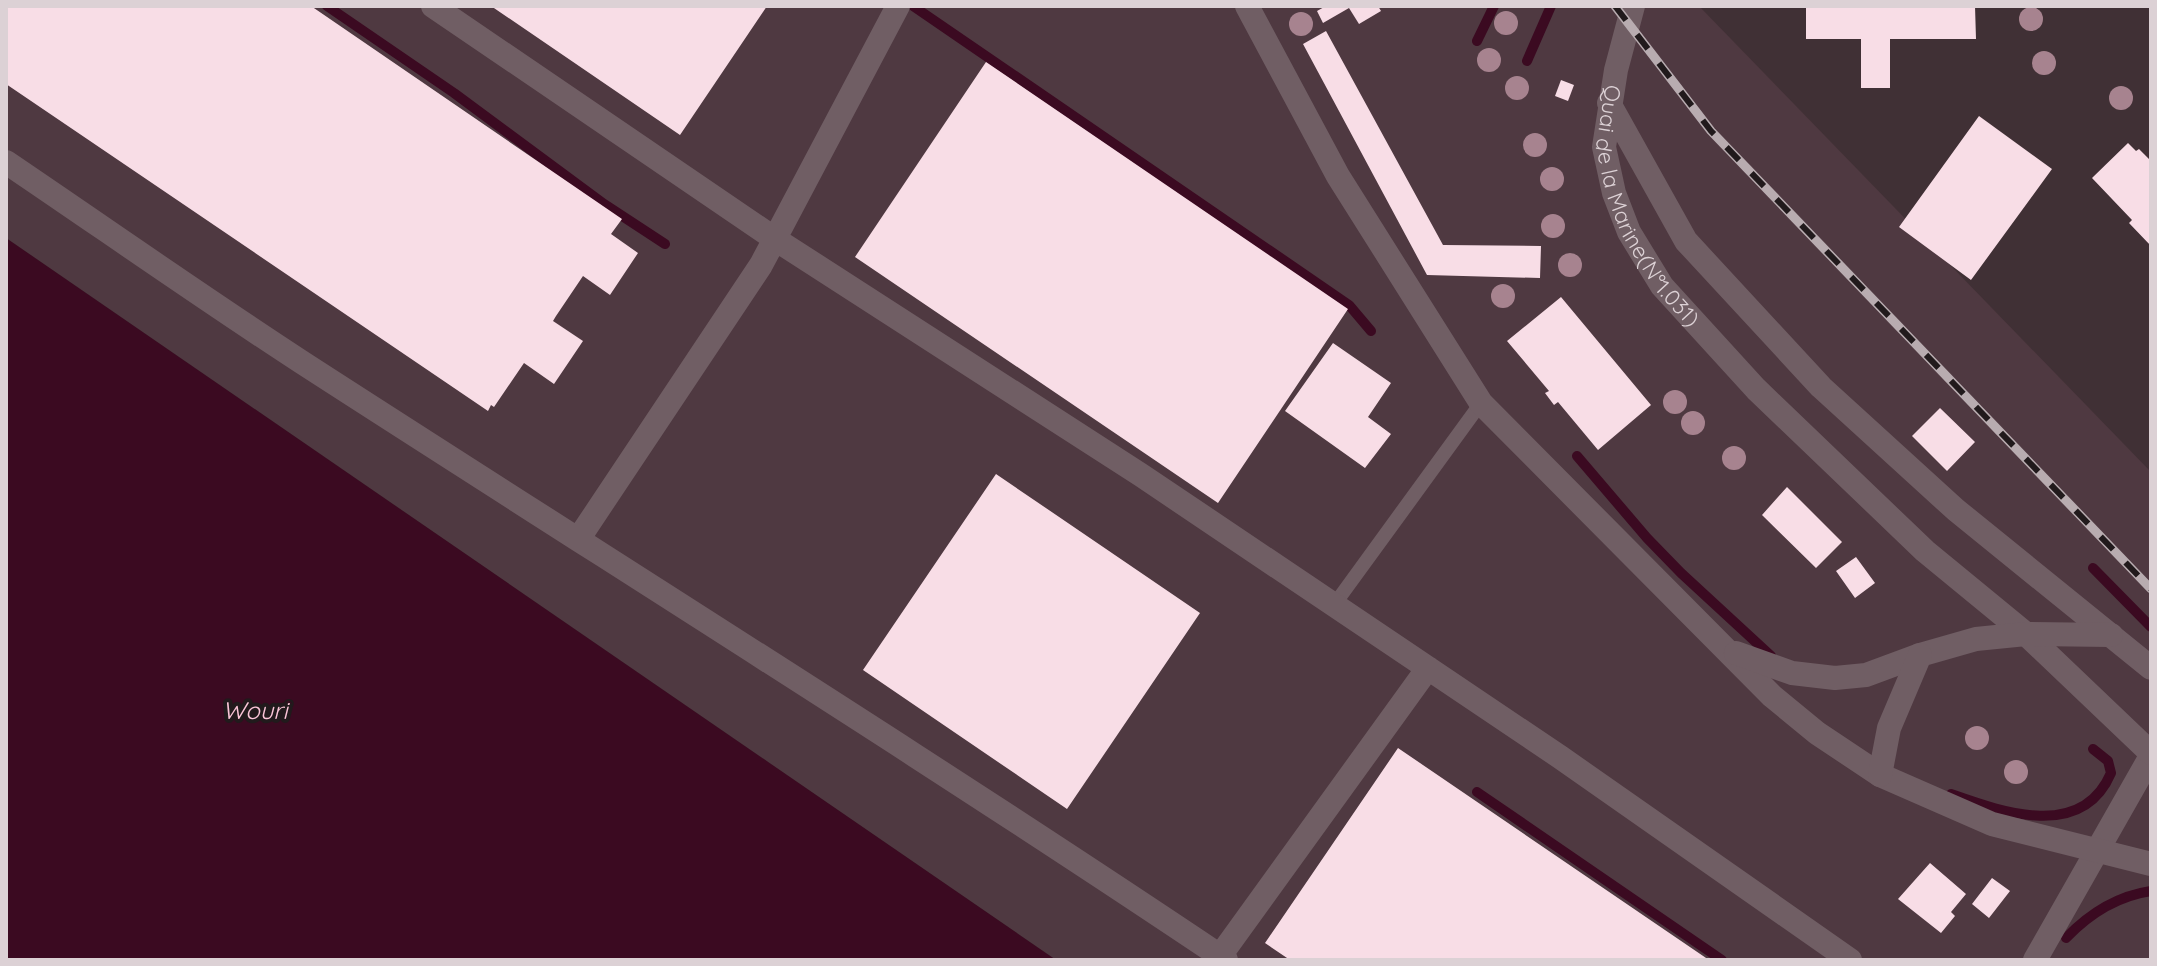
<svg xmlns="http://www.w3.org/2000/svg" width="2157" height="966" viewBox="0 0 2157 966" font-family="Quicksand,sans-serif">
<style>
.built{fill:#4f3941}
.water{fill:#3b0a21}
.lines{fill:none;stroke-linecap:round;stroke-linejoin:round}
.stream{stroke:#3b0a21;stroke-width:10}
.building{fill:#f8dde6}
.service{stroke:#705e64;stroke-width:14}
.minor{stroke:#705e64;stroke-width:24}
.tertiary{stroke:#705e64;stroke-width:24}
.rail-casing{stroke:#b8acb0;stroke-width:9}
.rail{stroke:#211a1c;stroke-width:6;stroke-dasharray:18;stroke-linecap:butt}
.tree{fill:#a7838f}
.labels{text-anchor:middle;stroke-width:8;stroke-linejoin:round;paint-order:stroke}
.street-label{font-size:22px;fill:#dcd1d5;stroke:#211a1c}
.water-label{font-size:24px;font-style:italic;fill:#fbc5d8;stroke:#211a1c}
</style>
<rect width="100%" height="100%" fill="#403035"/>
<path class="built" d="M6,6H1699L2151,472V960H1056L6,238Z"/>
<path class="water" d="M6,238L1056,960H6Z"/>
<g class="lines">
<path class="stream" d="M327,6L454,93L604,204L665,244
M913,6L1349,305L1371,331
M1477,41L1494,6
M1527,61L1551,6
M1577,456L1647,538L1681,573L1771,656
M2093,568L2151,627
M1477,792L1722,960
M1951,794C2002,812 2082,841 2111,773L2108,761L2093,749
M2066,938C2089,914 2117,896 2151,891"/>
</g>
<path class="building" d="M6,6H311L622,219L611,234L638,253L610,295L583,276L556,316L553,321L583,341L554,384L524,363L494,407L491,405L488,411L6,84Z
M491,6H767L680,135Z
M1326,6H1378L1381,11L1359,24L1349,8L1323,23L1317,11Z
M1806,6H1975L1976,39H1890V88H1861V39H1806Z
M1326,31L1443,245L1541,246L1540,278L1427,275L1303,44Z
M986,62L1348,309L1218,503L855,257Z
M1561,80L1574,85L1568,101L1555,96Z
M1979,116L2052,169L1971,280L1899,227Z
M2128,143L2136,151L2139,149L2151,161V246L2129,223L2132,220L2092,178Z
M1561,297L1651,405L1598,450L1558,402L1554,405L1545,393L1549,391L1507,341Z
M1333,343L1391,383L1368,417L1391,434L1365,468L1285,411Z
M1940,408L1975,442L1947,471L1912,436Z
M996,474L1200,613L1067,809L863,670Z
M1787,487L1842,542L1816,568L1762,515Z
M1856,557L1875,583L1855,598L1836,571Z
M1398,748L1709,960H1290L1265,943Z
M1930,863L1966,894L1951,912L1955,916L1941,933L1898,899Z
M1992,878L2010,891L1989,918L1972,904Z"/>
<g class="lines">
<path class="service" d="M1334,605L1481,403"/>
<path class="minor" d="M433,6L775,239L1141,475L1560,757L1850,960
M6,162C105,229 203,298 303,363C611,562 922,756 1226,960
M579,538L761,265L898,6
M1220,956L1428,668
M2035,960L2151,756"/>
<g class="tertiary">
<path d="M1247,6L1338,176L1481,403L1772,696L1817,733L1880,775L1992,824L2151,864"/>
<path id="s1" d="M1633,6L1616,70L1604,147L1614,193L1629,232L1662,286L1756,389L1925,551L2026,634L2151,753"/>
<path d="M1609,103L1686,241L1821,387L1956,510L2151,668"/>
<path d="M1736,653L1792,673L1835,678L1866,675L1920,655L1976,639L2026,634L2111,635"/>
<path d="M1880,775L1889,728L1920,655"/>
</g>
<defs>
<path id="rail" d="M1615,6L1711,131L2151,589"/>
</defs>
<use href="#rail" class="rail-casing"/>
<use href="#rail" class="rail"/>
</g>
<g class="tree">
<circle cx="2031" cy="19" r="12"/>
<circle cx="1506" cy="23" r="12"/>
<circle cx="1301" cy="24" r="12"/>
<circle cx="1489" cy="60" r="12"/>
<circle cx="2044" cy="63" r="12"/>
<circle cx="1517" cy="88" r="12"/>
<circle cx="2121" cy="98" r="12"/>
<circle cx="1535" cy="145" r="12"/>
<circle cx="1552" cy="179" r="12"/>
<circle cx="1553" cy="226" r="12"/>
<circle cx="1570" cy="265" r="12"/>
<circle cx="1503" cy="296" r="12"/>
<circle cx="1675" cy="402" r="12"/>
<circle cx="1693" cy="423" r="12"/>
<circle cx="1734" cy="458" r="12"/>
<circle cx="1977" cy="738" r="12"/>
<circle cx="2016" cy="772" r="12"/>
</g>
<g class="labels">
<g class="street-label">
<text dy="8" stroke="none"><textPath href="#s1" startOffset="214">Quai de la Marine(N°1.031)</textPath></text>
</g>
<g class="water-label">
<text x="255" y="719">Wouri</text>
</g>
</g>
<rect width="2157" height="966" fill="none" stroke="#dcd1d5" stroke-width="16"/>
</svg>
